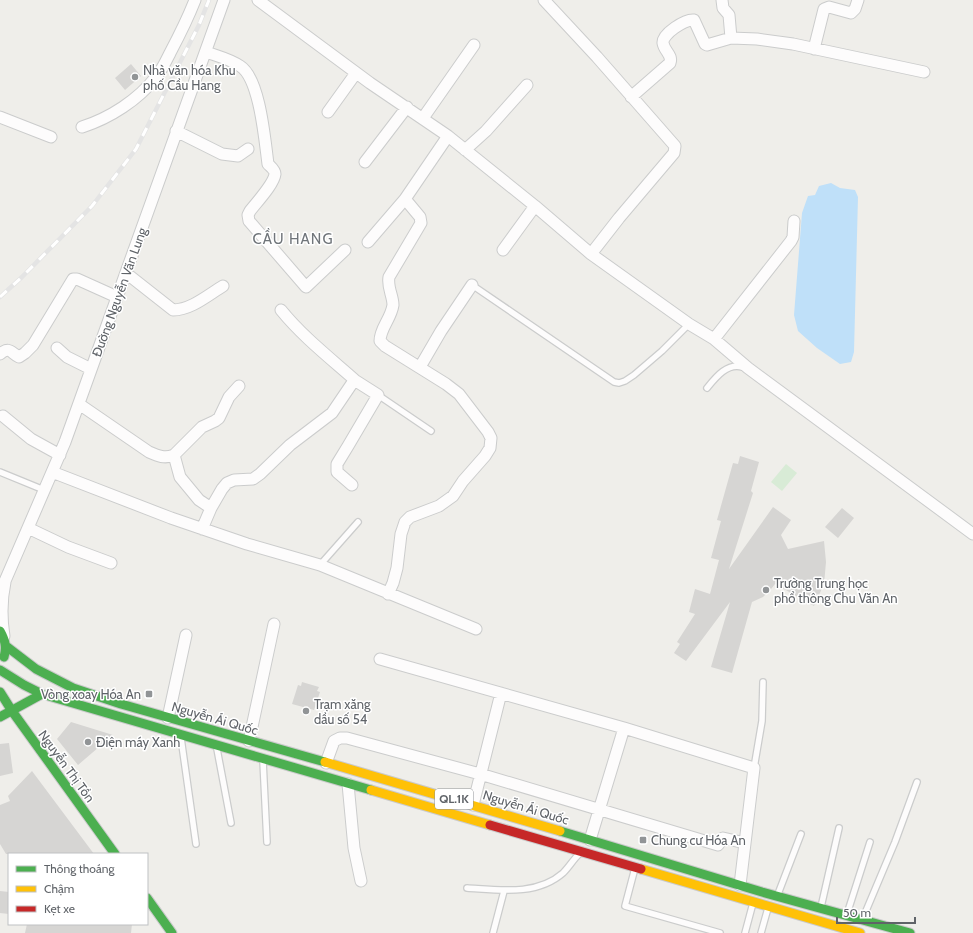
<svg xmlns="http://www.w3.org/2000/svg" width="973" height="933" viewBox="0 0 973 933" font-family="Cabin,sans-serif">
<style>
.green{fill:#d8ebd6}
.water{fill:#bfe0f9}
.building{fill:#d6d5d3}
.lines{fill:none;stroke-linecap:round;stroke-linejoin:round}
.lane-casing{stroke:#cbcccc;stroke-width:8}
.street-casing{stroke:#cbcccc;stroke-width:13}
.fast-casing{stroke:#cacacb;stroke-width:11}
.slow-casing{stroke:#cacacb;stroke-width:11}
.jam-casing{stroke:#cacacb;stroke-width:11}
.lane{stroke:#fdfcfc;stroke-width:5.5}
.street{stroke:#fdfcfc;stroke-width:11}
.fast{stroke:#4caf50;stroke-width:9}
.slow{stroke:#ffc107;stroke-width:9}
.jam{stroke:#c62828;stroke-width:9}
.rail-casing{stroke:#e4e4e4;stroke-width:4.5}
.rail{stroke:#fff;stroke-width:3;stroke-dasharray:9;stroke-linecap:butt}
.poi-dot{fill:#919496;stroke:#fff;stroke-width:1.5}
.labels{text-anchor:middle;stroke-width:3;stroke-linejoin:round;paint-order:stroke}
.shield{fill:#fff;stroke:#8f9295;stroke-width:1}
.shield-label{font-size:12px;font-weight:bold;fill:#5f6368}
.poi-label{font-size:13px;fill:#5f6368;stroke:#fff;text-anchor:start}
.street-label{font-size:13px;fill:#5f6368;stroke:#fff}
.quarter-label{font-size:15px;letter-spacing:1px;fill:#70757a;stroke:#fff}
</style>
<rect width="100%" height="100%" fill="#efeeea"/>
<path class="green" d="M786,464L797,473L782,491L771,482Z"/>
<path class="water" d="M831,183L840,188L855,190L858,197L854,352L851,362L840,364L817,348L798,331L794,315L802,213L808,196L815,195L819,186Z"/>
<path class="building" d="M131,64L141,76L125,90L115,78Z
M740,456L759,462L751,491L753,493L729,569L773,507L791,520L781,535L788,549L824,541L826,562L824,584L814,606L775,584L771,589L763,597L752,602L732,673L711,667L730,602L686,661L674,653L680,644L677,642L695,614L689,612L695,589L710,594L719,560L711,558L721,521L717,520L733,463L738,464Z
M842,508L854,518L838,538L825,527Z
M302,682L319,687L317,691L320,692L314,710L292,704L298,685L301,686Z
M71,722L113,735L78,765L57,739Z
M9,743L13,773L0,776V744Z
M32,771L94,854H6L0,844V805L10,801L8,796Z
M0,891L9,892V914L0,913Z
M27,924H132L131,933H25Z"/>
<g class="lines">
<defs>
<path id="lane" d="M472,285L614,382L619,383L625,381L634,375L662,351L689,324
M707,388C716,377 727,363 742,367
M378,395L431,431
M0,472L44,490
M320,565L358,522
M181,738L196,844
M217,749L231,823
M263,761L267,842
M754,768L762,721L763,682
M635,868L625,906L720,933
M467,888C499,890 537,896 563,873C569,867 573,860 579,854
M778,894L801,834
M821,907L839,828
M847,914L870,842
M863,918L895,842L917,782
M493,933L504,891
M745,933L753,903
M761,933L768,908"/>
<path id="street" d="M258,0L370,83L448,136L535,206L591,254L689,324L714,339L748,368L973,534
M544,0L597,57L675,146L674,153L619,218L591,254
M722,0L723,8L729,15L731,38
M814,49L824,9L829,7L851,13L855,9L858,0
M206,52C217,56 230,59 240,66C260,78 265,142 268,164C271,167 275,170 275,174C274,184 256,203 250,211L248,215L249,221L306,287L345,250
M631,97L670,63C673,55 664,51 663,43C662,34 685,19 694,20L705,44L707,45L731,38L757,39L793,44L924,72
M328,112L356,73
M0,117L51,137
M423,118L474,45
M82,127C110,118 138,100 156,77C162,70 166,61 170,53C179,36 188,18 195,0
M176,131L222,154L238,156L248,149
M465,150L486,131L527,85
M365,162L407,107
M368,242L405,199
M503,250L535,206
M126,273L173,310C191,310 208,295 223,286
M281,310C302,336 330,358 356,381
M714,339L791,241L793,237L794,221
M57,348L67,357L91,369
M0,354C10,346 11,353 19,357L25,353L33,345L73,279H77L117,297
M420,367L441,331L472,285
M79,404L149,452C158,456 165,459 174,455L202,427L215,421L219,418L229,397L239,386
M3,416L31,439L60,455
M174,455L180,477L199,500L211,508
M52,472L171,518L247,544L320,565L476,629
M28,528L68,547L111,563
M202,529L211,508L222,489L227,483L234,480L253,479L260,474L290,445L332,413L353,382L356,381L378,395L348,446L337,464V472L352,485
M0,589L5,581L65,442L224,0
M388,594L393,583L397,568L401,534L405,522L410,517L439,506L453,496L463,481L485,456L490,448L491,438L488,432L459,394L446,384L385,346L380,341C380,328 391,319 393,305C393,296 387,287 389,277L421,223L420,217L405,199L448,136
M4,636C1,617 1,601 5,582
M380,659L624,728L754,768L740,885
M168,718L186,635
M249,741L274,624
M326,763L334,741L340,738H347L480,774L718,845L723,838L745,843
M348,784L354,848L361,881
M473,805L501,693
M590,840L624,728"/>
<path id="fast" d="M0,631C5,640 7,647 4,657
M6,646L36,669L73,688L121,704L325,762
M0,670L24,685L42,694L371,790
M0,692L12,711L115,854
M0,717L42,694
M560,831L762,892L910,933
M147,898L172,933"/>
<path id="slow" d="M325,762L560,831
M371,790L490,825
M641,869L860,933"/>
<path id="jam" d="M490,825L641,869"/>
</defs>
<use href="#lane" class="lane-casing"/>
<use href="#street" class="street-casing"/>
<use href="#fast" class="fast-casing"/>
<use href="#slow" class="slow-casing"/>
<use href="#jam" class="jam-casing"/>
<use href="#lane" class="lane"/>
<use href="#street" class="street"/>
<use href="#fast" class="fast"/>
<use href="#slow" class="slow"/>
<use href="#jam" class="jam"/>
<defs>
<path id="rail" d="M0,297L22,277L92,206L136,149L199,25L209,0"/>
</defs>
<use href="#rail" class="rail-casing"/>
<use href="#rail" class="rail"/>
</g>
<g class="poi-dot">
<circle cx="135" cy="77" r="4"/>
<circle cx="766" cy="590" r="4"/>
<rect x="145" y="690" width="8" height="8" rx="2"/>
<circle cx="306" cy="711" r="4"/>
<circle cx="88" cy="742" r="4"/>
<rect x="639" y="836" width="8" height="8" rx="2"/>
</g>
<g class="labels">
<rect class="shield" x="435" y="789" width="38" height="20" rx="3"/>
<g class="shield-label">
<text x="454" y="803">QL.1K</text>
</g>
<g class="poi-label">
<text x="143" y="75">Nhà văn hóa Khu<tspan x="143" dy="15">phố Cầu Hang</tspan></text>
<text x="774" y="588">Trường Trung học<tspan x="774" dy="15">phổ thông Chu Văn An</tspan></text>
<text x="141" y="699" text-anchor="end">Vòng xoay Hóa An</text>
<text x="314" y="709">Trạm xăng<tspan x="314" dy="15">dầu số 54</tspan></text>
<text x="96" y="747">Điện máy Xanh</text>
<text x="651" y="845">Chung cư Hóa An</text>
</g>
<g class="street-label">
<text transform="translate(119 292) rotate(-70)" y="5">Đường Nguyễn Văn Lung</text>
<text transform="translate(215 718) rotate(16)" y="5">Nguyễn Ái Quốc</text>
<text transform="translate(67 766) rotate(54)" y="5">Nguyễn Thị Tồn</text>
<text transform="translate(526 807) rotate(17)" y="5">Nguyễn Ái Quốc</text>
</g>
<g class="quarter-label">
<text x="293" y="244">CẦU HANG</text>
</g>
</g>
<rect x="8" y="853" width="140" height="72" fill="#ffffff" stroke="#bfc1c3"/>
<rect x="16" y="866" width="20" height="6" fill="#4caf50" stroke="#bfc1c3"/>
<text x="44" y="873" font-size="12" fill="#5f6368">Thông thoáng</text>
<rect x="16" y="886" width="20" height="6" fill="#ffc107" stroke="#bfc1c3"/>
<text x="44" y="893" font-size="12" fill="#5f6368">Chậm</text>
<rect x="16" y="906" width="20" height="6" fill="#c62828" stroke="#bfc1c3"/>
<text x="44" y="913" font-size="12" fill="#5f6368">Kẹt xe</text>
<path d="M837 917v6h78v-6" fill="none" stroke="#5f6368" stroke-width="2"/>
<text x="843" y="917" font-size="12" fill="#5f6368" stroke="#ffffff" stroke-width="3" paint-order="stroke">50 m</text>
</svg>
